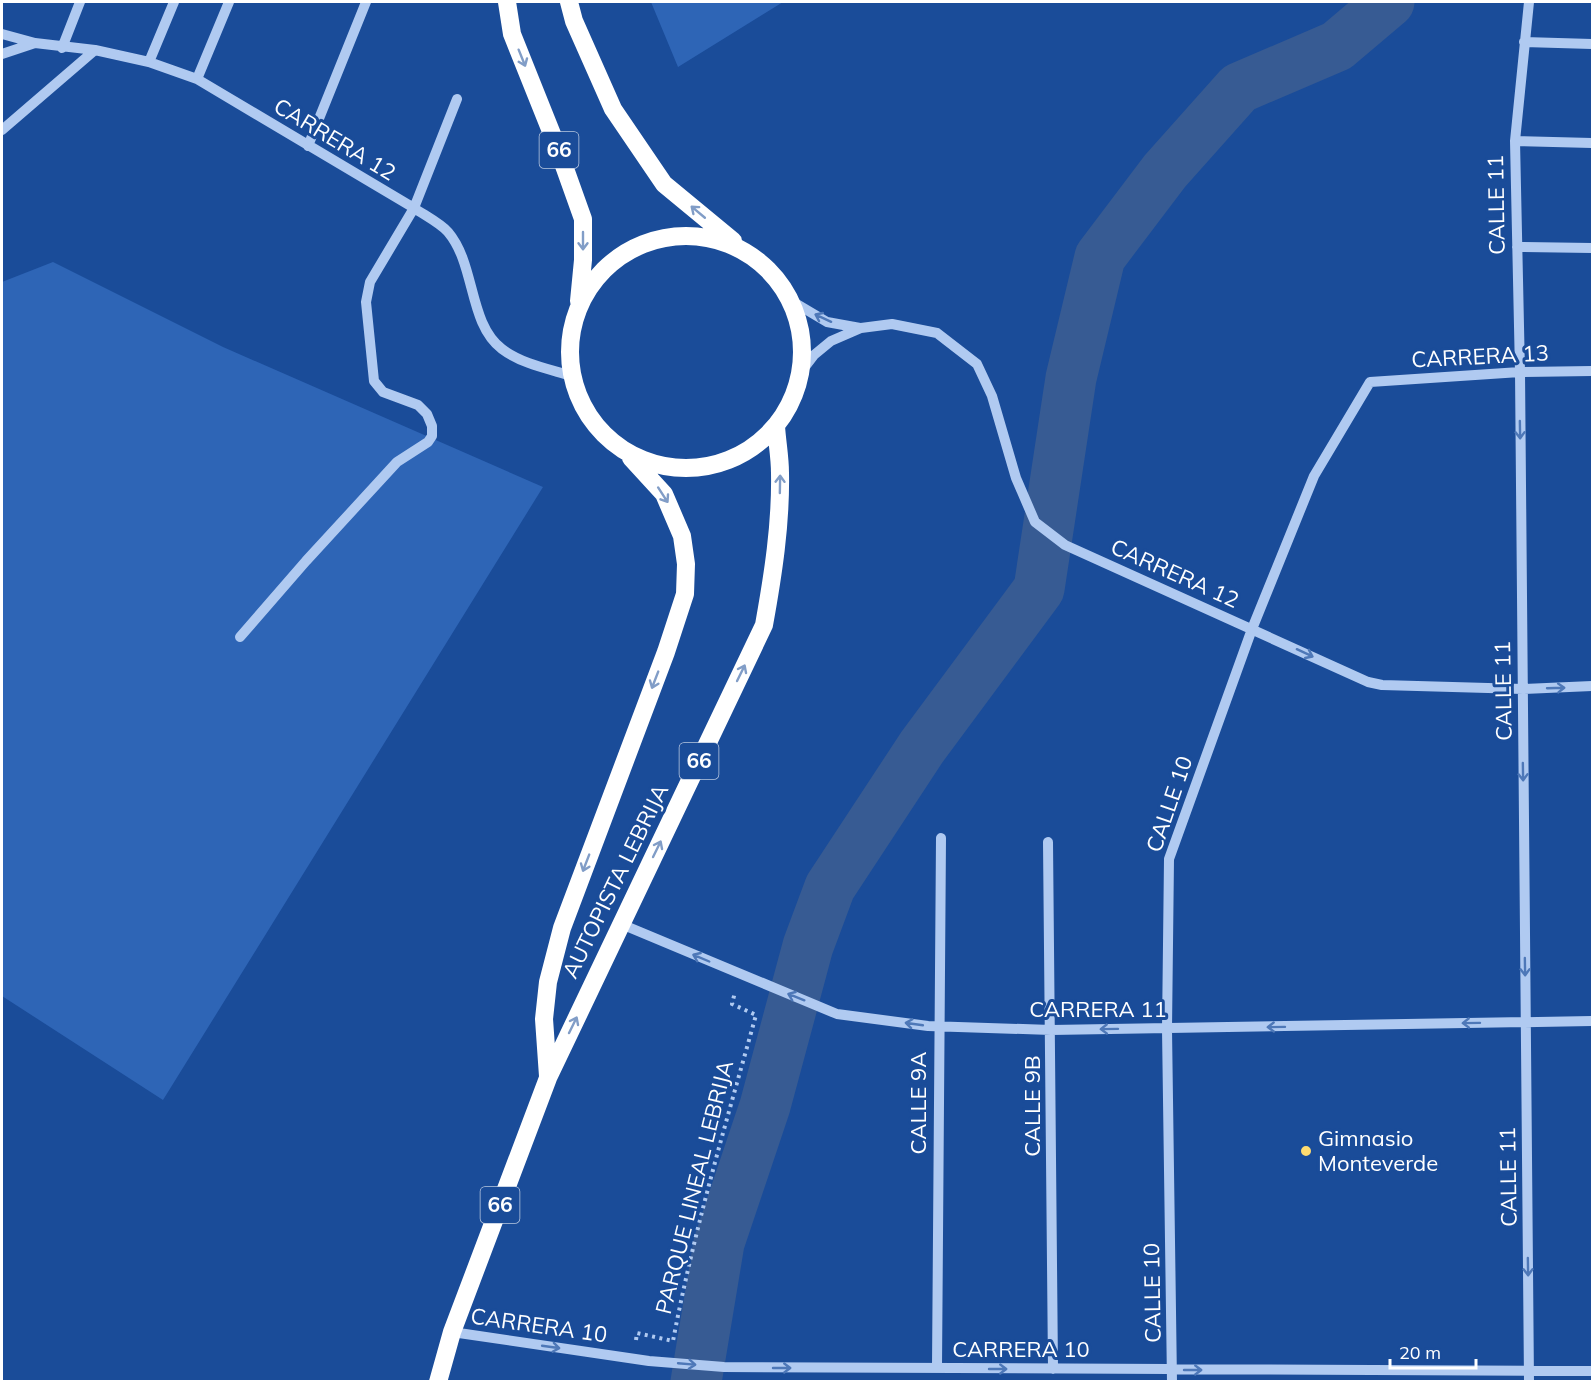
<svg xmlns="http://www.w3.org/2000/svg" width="1594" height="1383" viewBox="0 0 1594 1383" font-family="Mulish,sans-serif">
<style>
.green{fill:#2e65b6}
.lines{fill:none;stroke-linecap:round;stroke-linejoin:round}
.river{stroke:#375b93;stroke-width:51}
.path{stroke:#b0caf1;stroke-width:4;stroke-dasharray:3 4.5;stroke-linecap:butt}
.minor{stroke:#b0caf1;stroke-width:10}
.highway{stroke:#fff;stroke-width:18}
.oneway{stroke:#819dc7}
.oneway2{stroke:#4e78b8}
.poi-dot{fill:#ffdc70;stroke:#1a4c99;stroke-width:2}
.labels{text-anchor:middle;stroke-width:6;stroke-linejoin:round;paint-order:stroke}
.shield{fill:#1a4c99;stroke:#bac9e0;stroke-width:1.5}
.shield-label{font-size:21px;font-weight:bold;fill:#fff}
.street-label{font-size:22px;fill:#fff;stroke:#1a4c99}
.poi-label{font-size:22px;fill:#fff;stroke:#1a4c99;text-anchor:start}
</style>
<rect width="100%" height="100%" fill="#1a4c99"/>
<path class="green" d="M651,2H783L678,67Z
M53,262L223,347L543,487L163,1100L2,996V282Z"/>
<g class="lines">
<path class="river" d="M696,1382L719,1243L765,1106L808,946L830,887L922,747L1039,589L1071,378L1100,257L1165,171L1239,88L1337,46L1389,2"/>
<path class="path" d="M636,1340L637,1333L673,1341C694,1230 726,1123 756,1015L732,1004L735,992"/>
<path class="minor" d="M1529,2L1515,141L1520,372L1529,1382
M2,34L35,43L95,50L149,62L197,79L414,208C424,215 440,223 448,232C476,265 468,323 502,349C522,364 549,369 572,376
M1524,42L1592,44
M62,48L80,2
M2,54L35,43
M149,62L174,2
M197,79L229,2
M2,130L95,50
M1515,141L1592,143
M308,146L366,2
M1517,247L1592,248
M790,300L827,322L860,328
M801,372L814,355L831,341L861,328L892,324L937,333L977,364L992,396L1016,478L1035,522L1065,545L1368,682L1382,685L1523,689L1592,686
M240,637L306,561L397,462L428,442L432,436V426L427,414L418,405L383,392L374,381L366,302L370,282L414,208L457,99
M1048,842L1053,1369
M621,924L837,1014L928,1026L1051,1030L1592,1021
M452,1332L649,1361L724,1367L1592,1371
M937,1368L941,838
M1172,1382L1167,1029L1169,859L1252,629L1314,476L1370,382L1520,372L1592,371"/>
<path class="highway" d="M507,2L512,34L558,149L583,219V260L579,301
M569,2L574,21L613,109L664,184L733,241
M570 352a116 116 0 1 1 232 0a116 116 0 1 1-232 0Z
M548,1076L544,1019L548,982L562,928L666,652L685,594L686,564L682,536L664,494L631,458
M438,1382L452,1332L548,1078L764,625C773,575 781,524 780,473C780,457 777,442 776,426"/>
</g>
<defs><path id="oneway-shaft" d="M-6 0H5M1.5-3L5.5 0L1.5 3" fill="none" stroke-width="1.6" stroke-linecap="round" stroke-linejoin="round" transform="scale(1.5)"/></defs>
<g class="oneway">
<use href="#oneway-shaft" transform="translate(522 58) rotate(68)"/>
<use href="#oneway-shaft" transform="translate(698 212) rotate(-140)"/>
<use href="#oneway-shaft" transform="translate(583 241) rotate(90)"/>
<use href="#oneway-shaft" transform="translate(780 484) rotate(-89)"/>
<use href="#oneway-shaft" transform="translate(663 495) rotate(57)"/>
<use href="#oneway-shaft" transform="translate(741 673) rotate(-64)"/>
<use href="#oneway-shaft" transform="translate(655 680) rotate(111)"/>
<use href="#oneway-shaft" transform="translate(657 849) rotate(-64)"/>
<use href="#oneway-shaft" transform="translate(586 863) rotate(111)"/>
<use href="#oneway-shaft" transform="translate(573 1025) rotate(-64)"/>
</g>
<g class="oneway2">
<use href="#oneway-shaft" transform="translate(823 318) rotate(-155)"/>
<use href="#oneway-shaft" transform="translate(1520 430) rotate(89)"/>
<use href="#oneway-shaft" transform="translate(1305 653) rotate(25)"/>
<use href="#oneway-shaft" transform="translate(1556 688) rotate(-2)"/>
<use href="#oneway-shaft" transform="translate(1523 772) rotate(89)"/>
<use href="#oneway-shaft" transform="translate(701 958) rotate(-157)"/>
<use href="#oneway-shaft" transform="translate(1525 967) rotate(89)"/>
<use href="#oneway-shaft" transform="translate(796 997) rotate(-158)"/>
<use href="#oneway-shaft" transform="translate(1471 1023) rotate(179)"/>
<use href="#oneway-shaft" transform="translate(914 1024) rotate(-172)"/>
<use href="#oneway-shaft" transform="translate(1276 1027) rotate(179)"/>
<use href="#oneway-shaft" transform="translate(1109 1029) rotate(179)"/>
<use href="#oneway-shaft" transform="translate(1528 1267) rotate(89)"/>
<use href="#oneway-shaft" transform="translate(551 1347) rotate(8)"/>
<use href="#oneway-shaft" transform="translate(687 1364) rotate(5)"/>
<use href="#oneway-shaft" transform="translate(782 1368)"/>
<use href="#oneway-shaft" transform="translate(998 1369)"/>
<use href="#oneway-shaft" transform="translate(1193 1370)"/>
</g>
<circle class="poi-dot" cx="1306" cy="1151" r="6"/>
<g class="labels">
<g class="shield">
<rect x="539.5" y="132" width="39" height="36" rx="4.5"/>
<rect x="679.5" y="743" width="39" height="36" rx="4.5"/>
<rect x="480.5" y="1187" width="39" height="36" rx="4.5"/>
</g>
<g class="shield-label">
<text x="559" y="157">66</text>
<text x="699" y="768">66</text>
<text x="500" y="1212">66</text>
</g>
<g class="street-label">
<text transform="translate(335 139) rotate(31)" y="8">CARRERA 12</text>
<text transform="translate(1496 205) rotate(-91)" y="8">CALLE 11</text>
<text transform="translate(1480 356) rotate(-3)" y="8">CARRERA 13</text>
<text transform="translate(1175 573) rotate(24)" y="8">CARRERA 12</text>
<text transform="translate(1503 691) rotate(-91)" y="8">CALLE 11</text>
<text transform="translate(1169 804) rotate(-71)" y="8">CALLE 10</text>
<text transform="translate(615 881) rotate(-64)" y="8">AUTOPISTA LEBRIJA</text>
<text x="1098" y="1017">CARRERA 11</text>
<text transform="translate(918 1103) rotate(-90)" y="8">CALLE 9A</text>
<text transform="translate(1032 1106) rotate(-90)" y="8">CALLE 9B</text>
<text transform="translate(1508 1177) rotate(-91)" y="8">CALLE 11</text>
<text transform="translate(694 1187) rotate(-76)" y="8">PARQUE LINEAL LEBRIJA</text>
<text transform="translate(1152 1293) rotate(-91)" y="8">CALLE 10</text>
<text transform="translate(539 1325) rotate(8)" y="8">CARRERA 10</text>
<text x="1021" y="1357">CARRERA 10</text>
</g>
<g class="poi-label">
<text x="1318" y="1146">Gimnasio<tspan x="1318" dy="25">Monteverde</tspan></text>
</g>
</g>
<rect width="1594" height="1383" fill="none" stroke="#ffffff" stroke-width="6"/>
<path d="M1390 1359v9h86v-9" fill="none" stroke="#ffffff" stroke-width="3"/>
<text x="1399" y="1359" font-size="18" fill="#ffffff" stroke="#1a4c99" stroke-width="4.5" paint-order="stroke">20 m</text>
</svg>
